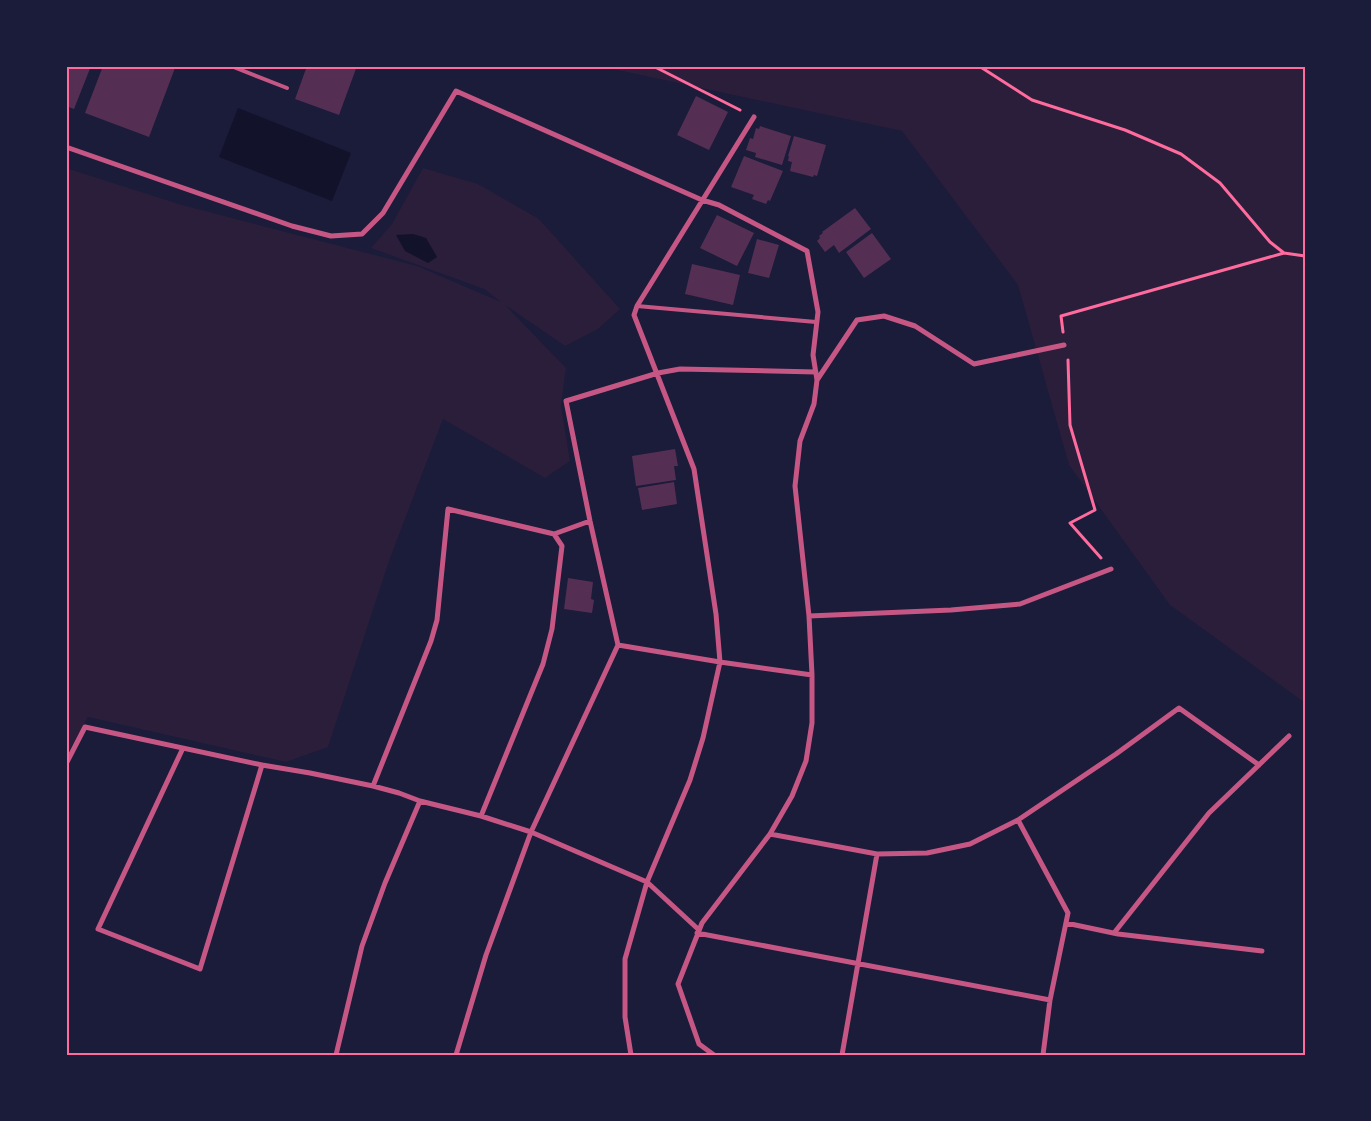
<svg xmlns="http://www.w3.org/2000/svg" width="1371" height="1121" viewBox="0 0 1371 1121" font-family="'Asap Condensed',sans-serif">
<style>
.green{fill:#2a1e3b}
.water{fill:#12122b}
.building{fill:#542f53}
.lines{fill:none;stroke-linecap:round;stroke-linejoin:round}
.path{stroke:#ff6b9d;stroke-width:3}
.service{stroke:#c65784;stroke-width:4}
.minor{stroke:#c65784;stroke-width:5}
.neatline{fill:none;stroke:#ff6b9d;stroke-width:2}
</style>
<rect width="100%" height="100%" fill="#1b1b3a"/>
<path class="green" d="M599,66H1305V703L1170,605L1069,465L1018,285L902,131Z
M66,168L182,205L417,266L501,302L484,289L371,248L392,224L423,168L478,184L539,219L620,309L598,329L565,346L505,305L566,368L561,406L570,461L545,478L443,419L389,561L328,747L286,762L88,717L66,756Z"/>
<path class="water" d="M238,108L351,153L332,201L219,157Z
M413,234L426,238L437,257L428,263L405,251L396,235Z"/>
<path class="building" d="M66,66H91L74,109L66,106Z
M103,66H171L175,68L149,137L85,113Z
M307,66H357L339,115L295,99Z
M696,96L728,112L709,150L677,135Z
M760,126L791,136L782,165L755,157L756,153L746,150L750,138L753,139L756,128L759,129Z
M794,136L826,145L817,176L814,175L813,177L790,171L792,162L788,161L789,156H788Z
M744,156L783,171L770,201L768,200L766,204L752,199L754,195L731,187Z
M855,208L871,229L839,253L834,245L825,252L817,241L820,238L819,236L823,233L822,232Z
M717,215L754,233L737,266L700,248Z
M872,233L891,259L864,278L846,252Z
M757,239L779,245L769,278L748,273Z
M692,264L740,275L733,305L685,294Z
M675,449L678,466H674L676,480L636,486L632,456Z
M674,482L677,504L642,510L638,488Z
M568,578L593,582L591,599L594,600L592,613L564,609Z"/>
<g class="lines">
<path class="path" d="M653,66L740,110
M979,66L1032,100L1125,130L1181,154L1220,183L1270,242L1284,253L1305,256
M1063,332L1061,316L1284,253
M1068,360L1070,425L1095,510L1070,523L1101,558"/>
<path class="service" d="M231,66L287,88
M637,306L816,322"/>
<path class="minor" d="M66,147L292,226L331,236L362,234L383,213L456,91L702,200L719,205L807,251L818,312L813,355L817,380L814,404L800,441L795,486L809,616L812,675V723L806,761L792,796L770,834L702,923L678,984L699,1044L714,1055
M817,380L857,320L884,316L915,326L974,364L1064,345
M554,534L590,521
M809,616L951,610L1020,604L1111,569
M618,645L590,521L566,401L658,373L680,369L816,372
M183,748L98,929L200,969L262,765
M66,764L85,727L262,765L310,773L373,786L399,793L420,801
M373,786L431,641L437,620L448,509L554,534L562,546L552,629L543,664L481,816
M1018,820L1068,913L1050,1000L1043,1055
M770,834L877,854
M1066,923L1118,934L1262,951
M699,930L647,882L531,832L618,645L720,662L812,675
M697,933L1050,1000
M1114,933L1209,813L1289,736
M336,1055L362,946L385,883L420,801L481,816L531,832L486,955L456,1055
M631,1055L625,1017V959L647,882L690,780L703,738L720,662L716,614L694,469L634,315L637,306L754,117
M842,1055L877,854L927,853L970,844L1018,820L1116,754L1179,708L1259,765"/>
</g>
<rect width="1371" height="1121" fill="none" stroke="#1b1b3a" stroke-width="135"/>
<rect x="68" y="68" width="1236" height="986" class="neatline"/>
</svg>
